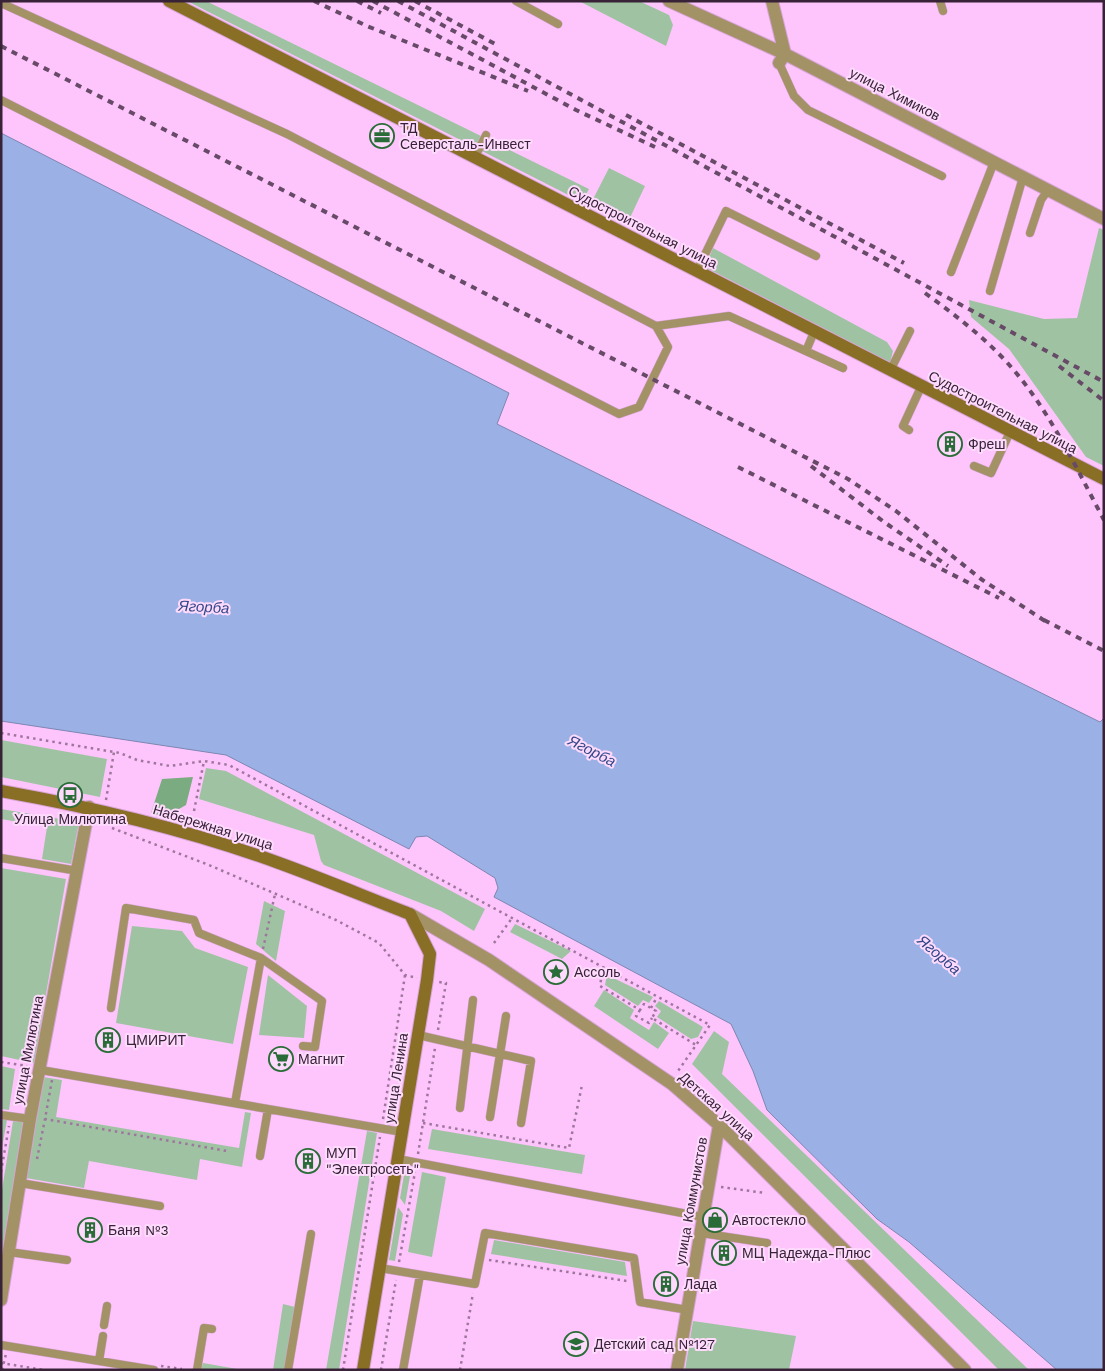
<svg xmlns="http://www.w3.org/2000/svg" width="1105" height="1371" viewBox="0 0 1105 1371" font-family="'Work Sans',sans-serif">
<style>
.green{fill:#9fc3a2}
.forest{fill:#7bab80}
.water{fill:#9bb1e6;stroke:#7d86b2}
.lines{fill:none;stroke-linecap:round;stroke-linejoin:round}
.lane-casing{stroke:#d6a4d5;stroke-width:9}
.street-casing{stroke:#d6a4d5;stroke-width:14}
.secondary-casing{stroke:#d6a4d5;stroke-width:14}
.path{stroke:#9e769d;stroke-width:2.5;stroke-dasharray:2.5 4;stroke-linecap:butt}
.lane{stroke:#a49267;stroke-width:8}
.street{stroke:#a49267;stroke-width:12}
.secondary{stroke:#896e25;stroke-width:12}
.rail{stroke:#674a67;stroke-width:4;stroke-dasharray:6 6;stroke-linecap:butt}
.labels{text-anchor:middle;stroke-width:4;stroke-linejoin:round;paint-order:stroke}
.street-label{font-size:14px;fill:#372237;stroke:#fedbfd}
.poi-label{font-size:14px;fill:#372237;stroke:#fedbfd;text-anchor:start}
.water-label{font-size:15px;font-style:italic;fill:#314788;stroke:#fedbfd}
</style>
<rect width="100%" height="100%" fill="#fec5fc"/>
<path class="green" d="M187,1H206L589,189L582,202Z
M579,1H639L669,15L673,25L666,46Z
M609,168L645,186L627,224L590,205Z
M1099,228L1104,230V466L1086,457L1009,349L971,317L969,300L1044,319L1077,318Z
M713,248L887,342L893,351L890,363L705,267Z
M1,740L107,759L100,797L1,777Z
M206,768L226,771L485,909L474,931L441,911L324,865L321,861L314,835L199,799Z
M1,809L79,822L71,864L42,859L47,827L1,819Z
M1,868L66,879L34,1063L1,1056Z
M264,901L285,911L276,961L256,944Z
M515,924L571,951L562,959L510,932Z
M132,926L182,931L195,948L248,967L233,1044L116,1023Z
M268,975L307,1006L304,1038L259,1035Z
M607,975L653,997L649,1003L643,1000L638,1006L605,985Z
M604,990L634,1010L630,1018L649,1030L654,1022L669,1033L658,1049L594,1006Z
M659,1001L703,1027L698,1037L691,1039L657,1017L661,1011L655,1006Z
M714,1031L729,1042L722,1074L1029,1370H999L692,1064Z
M1,1066L15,1069L9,1110L1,1109Z
M43,1077L62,1080L56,1117L239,1148L245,1112L251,1113L242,1167L200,1159L197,1180L89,1161L84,1188L26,1178Z
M1,1119L7,1120L1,1153Z
M13,1121L23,1122L1,1263V1196Z
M432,1129L585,1155L582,1174L428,1149Z
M367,1131L377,1133L339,1370H326Z
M405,1169L411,1170L405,1205L400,1198Z
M422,1172L446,1177L432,1257L408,1252Z
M398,1207L403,1214L395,1261L389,1260Z
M494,1240L625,1262L627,1276L491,1254Z
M283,1304L295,1307L284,1370H273Z
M693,1321L796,1336L789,1370H685Z
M203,1363L243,1370H201Z"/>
<path class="forest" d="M193,777L186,805L165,817L151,813L162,779Z"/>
<path class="water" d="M1,133L509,393L497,424L1100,722L1104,718V1370H1057L909,1242L877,1219L767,1110L753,1071L731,1024L494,897L498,888L495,878L427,836L416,837L409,849L226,755L1,721Z"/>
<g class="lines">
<defs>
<path id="lane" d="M516,1L558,24
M940,1L943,11
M1,3L287,134L656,326L668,347L639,407L619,414L1,100
M779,63L794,96L808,110L942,176
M475,157L486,135
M1030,233L1041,200L1048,190
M697,271L726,211L816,256
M951,272L994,162
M990,291L1023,177
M656,326L729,316L843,368
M806,351L814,332
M890,371L910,331
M909,430L903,426L921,387
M974,466L991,473L1010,432
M1,858L78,871
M111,1008L126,908L194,920L199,933L261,958
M418,1035L531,1061L521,1123
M41,1070L402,1132
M235,1103L261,958L322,1001L315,1047L303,1046
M460,1108L473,1000
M1,1115L30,1119
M490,1117L506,1016
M260,1156L268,1109
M398,1159L703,1217
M20,1183L160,1206
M701,1233L767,1243
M9,1252L67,1260
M380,1268L475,1284L485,1233L634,1258L640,1302L688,1310
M104,1325L107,1306
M1,1345L154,1370
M99,1361L103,1336
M197,1370L204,1328L212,1329
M288,1370L311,1234
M403,1370L420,1275"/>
<path id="street" d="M669,1L785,54L1104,219
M772,1L785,54L779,63
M410,914L489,960L672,1084L719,1125L965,1370
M1,1300L30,1119L89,807
M677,1370L719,1125"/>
<path id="secondary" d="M169,1L1104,479
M1,791C96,808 189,830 279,863C323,879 366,897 410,914L430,954L427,980L363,1370"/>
</defs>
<use href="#lane" class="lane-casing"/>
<use href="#street" class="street-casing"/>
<use href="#secondary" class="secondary-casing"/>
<path class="path" d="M1,733L120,753L137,760L170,766L204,761L229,765L710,1025L678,1071
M106,800L114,752
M194,811L204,761
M112,828L209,865L336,920L379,943L405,975L417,978
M494,943L512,918
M263,949L275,894
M603,967L600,986L640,1010L644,1004L656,1011L652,1018L696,1045
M651,1008L657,997
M640,1010L636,1016L649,1023L652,1018
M438,1030L446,983L439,982
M1,1062L27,1066
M52,1080L45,1119L227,1151
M383,1119L405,975
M423,1123L569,1148L582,1085
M418,1154L435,1048
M37,1159L45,1119
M1,1172L9,1126
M721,1187L765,1193
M489,1260L627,1281
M399,1262L415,1172
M1,1363L44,1370
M161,1366L182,1369
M2,1370L6,1354
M343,1370L380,1137
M381,1370L396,1280
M460,1370L473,1293"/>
<use href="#lane" class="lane"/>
<use href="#street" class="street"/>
<use href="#secondary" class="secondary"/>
<path class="rail" d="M314,1L367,26L528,91
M357,1L381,13
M373,1L576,110L655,147
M398,1L1104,382
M415,1L497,45
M1,46L848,479L896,511L981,579L1048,623
M626,115L904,263
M925,293C951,312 976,331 998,353C1045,400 1073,462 1104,520
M1059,366L1104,401
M811,466L884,522L948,566
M738,467L999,598
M1044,620L1104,651"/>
</g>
<defs>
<symbol id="office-ring" viewBox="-11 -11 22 22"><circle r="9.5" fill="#fedbfd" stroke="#2a6c37" stroke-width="1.5"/><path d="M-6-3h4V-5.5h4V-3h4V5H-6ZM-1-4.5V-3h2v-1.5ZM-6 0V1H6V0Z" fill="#2a6c37"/></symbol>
<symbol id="building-ring" viewBox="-11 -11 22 22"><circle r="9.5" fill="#fedbfd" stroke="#2a6c37" stroke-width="1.5"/><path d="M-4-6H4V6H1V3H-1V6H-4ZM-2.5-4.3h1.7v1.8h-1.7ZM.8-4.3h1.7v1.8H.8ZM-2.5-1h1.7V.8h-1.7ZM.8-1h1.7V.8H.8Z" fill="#2a6c37"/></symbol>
<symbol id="bus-ring" viewBox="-11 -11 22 22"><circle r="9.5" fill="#fedbfd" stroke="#2a6c37" stroke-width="1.5"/><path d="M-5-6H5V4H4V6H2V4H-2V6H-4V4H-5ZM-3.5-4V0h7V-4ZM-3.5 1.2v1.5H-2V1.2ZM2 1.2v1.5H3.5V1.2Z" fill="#2a6c37"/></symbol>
<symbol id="sight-ring" viewBox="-11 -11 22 22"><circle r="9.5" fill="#fedbfd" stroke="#2a6c37" stroke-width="1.5"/><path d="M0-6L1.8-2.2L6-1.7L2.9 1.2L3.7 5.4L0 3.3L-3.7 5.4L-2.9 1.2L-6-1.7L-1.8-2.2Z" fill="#2a6c37"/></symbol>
<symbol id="supermarket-ring" viewBox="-11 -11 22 22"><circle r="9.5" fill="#fedbfd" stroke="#2a6c37" stroke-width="1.5"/><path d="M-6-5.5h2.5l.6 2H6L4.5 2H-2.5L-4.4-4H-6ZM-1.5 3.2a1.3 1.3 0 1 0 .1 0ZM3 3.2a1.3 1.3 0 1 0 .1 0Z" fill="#2a6c37"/></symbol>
<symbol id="shop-ring" viewBox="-11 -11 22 22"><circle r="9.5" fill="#fedbfd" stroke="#2a6c37" stroke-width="1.5"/><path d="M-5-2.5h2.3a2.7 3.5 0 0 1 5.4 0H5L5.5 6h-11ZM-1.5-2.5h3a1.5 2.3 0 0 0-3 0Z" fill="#2a6c37"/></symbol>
<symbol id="school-ring" viewBox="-11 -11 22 22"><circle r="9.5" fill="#fedbfd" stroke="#2a6c37" stroke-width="1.5"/><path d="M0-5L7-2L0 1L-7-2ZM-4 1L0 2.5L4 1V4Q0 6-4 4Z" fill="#2a6c37"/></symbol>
</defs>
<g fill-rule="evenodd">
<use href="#office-ring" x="368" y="122" width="28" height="28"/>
<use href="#building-ring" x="936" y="430" width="28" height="28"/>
<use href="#bus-ring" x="56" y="781" width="28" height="28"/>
<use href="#sight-ring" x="542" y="958" width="28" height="28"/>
<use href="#building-ring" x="94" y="1026" width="28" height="28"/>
<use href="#supermarket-ring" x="267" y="1045" width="28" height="28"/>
<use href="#building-ring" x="294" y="1147" width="28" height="28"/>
<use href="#shop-ring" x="701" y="1206" width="28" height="28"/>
<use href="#building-ring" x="76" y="1216" width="28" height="28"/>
<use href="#building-ring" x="710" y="1239" width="28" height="28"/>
<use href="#building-ring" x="652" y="1270" width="28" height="28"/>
<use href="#school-ring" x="562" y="1330" width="28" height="28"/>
</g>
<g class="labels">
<g class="street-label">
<text transform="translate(895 94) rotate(27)" y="5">улица Химиков</text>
<text transform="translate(643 227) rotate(27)" y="5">Судостроительная улица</text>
<text transform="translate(1003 412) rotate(27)" y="5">Судостроительная улица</text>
<text transform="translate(213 827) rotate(17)" y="5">Набережная улица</text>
<text transform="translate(28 1050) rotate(-79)" y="5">улица Милютина</text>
<text transform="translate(396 1078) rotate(-81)" y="5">улица Ленина</text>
<text transform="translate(717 1106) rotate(42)" y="5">Детская улица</text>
<text transform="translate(691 1201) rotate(-80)" y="5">улица Коммунистов</text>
</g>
<g class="poi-label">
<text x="400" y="133">ТД<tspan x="400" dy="16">Северсталь-Инвест</tspan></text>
<text x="968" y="449">Фреш</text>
<text x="70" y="824" text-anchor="middle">Улица Милютина</text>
<text x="574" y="977">Ассоль</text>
<text x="126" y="1045">ЦМИРИТ</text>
<text x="298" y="1064">Магнит</text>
<text x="326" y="1158">МУП<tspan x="326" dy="16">"Электросеть"</tspan></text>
<text x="732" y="1225">Автостекло</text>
<text x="108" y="1235">Баня №3</text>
<text x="742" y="1258">МЦ Надежда-Плюс</text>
<text x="684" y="1289">Лада</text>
<text x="594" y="1349">Детский сад №127</text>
</g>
<g class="water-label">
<text transform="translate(204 607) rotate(3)" y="5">Ягорба</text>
<text transform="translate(592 751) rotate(27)" y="5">Ягорба</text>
<text transform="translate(939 955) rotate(41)" y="5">Ягорба</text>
</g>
</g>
<rect width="1105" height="1371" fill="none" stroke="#372237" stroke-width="5"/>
</svg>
